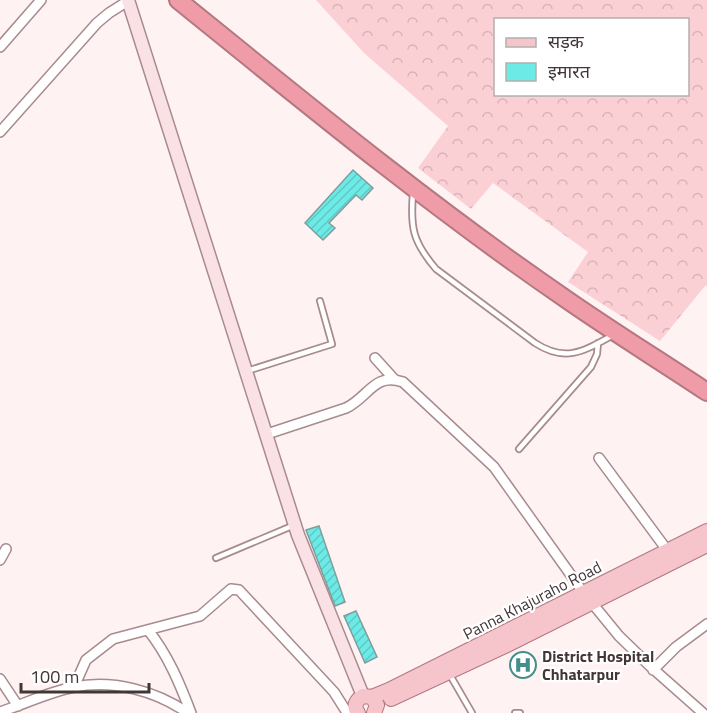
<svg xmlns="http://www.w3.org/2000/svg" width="707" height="713" viewBox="0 0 707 713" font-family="'Titillium Web','Noto Sans Devanagari',sans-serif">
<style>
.forest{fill:url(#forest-crowns);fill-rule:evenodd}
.building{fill:url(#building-hatch);stroke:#7e9e9c;stroke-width:1.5}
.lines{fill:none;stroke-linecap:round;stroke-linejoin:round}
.lane-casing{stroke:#a88b8e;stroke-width:8}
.street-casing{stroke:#a88b8e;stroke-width:12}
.secondary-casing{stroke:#a88b8e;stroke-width:15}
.primary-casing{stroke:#b37880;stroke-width:16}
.highway-casing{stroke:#b37880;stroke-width:20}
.lane{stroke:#fff;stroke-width:4.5}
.street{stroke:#fff;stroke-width:9}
.secondary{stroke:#fae1e5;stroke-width:12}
.primary{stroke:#f6c4cb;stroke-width:14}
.highway{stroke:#f09ca8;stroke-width:16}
.labels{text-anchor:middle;stroke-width:4.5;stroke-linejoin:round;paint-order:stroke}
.street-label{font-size:16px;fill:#423637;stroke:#fff}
.poi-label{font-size:16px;font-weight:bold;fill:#423637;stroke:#fff;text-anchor:start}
</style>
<defs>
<pattern id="forest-crowns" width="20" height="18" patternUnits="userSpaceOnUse" patternTransform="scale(1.5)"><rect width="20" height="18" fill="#fbd0d5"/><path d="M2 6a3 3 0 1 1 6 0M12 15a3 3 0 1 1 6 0" fill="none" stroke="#d8b3b7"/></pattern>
<pattern id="building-hatch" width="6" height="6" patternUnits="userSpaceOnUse" patternTransform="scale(1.5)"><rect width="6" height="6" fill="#6ceae6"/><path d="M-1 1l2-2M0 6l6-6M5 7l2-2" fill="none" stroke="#5fc9c6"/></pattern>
</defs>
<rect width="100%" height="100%" fill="#fff2f3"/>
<path class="forest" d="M316,0H707V286H705L660,341L568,282L588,252L493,183L471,209L418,168L448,126L364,53ZM496,20H688V94H496Z"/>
<path class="building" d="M353,170L373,188L362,200L356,195L329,223L335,228L323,240L305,223Z
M319,526L345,602L335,606L306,530Z
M356,611L377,657L365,663L344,616Z"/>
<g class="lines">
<defs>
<path id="lane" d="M413,193C410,228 413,242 436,269L535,343C566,363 584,351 613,335
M247,371L332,344L320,301
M519,449L591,367L597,354L598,343
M216,558L292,526
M450,675L472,713
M515,713H520"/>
<path id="street" d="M0,47L41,0
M0,132L97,23L109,13L128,1
M375,358L394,379
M267,434L346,408C369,397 374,372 403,382L494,467L583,592
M599,458L667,550
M0,560L6,549
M592,603L619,636L651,667L703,713
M148,630C168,655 180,684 191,713
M653,670L676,647L707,624
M0,679L18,706
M74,687L86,660L113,639L200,616L231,589L239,590L334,692L346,711
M0,712C25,704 48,692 74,687C113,679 156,691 188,713"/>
<path id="secondary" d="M128,0L298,535L363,696"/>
<path id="primary" d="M372,697L377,705L374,713
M391,699L505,646L707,545
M358,713C353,706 356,700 363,696L372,697L389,690L707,531"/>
<path id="highway" d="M178,0C304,102 429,205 563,297C610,330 659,360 707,392"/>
</defs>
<use href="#lane" class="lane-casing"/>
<use href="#street" class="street-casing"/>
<use href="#secondary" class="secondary-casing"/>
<use href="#primary" class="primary-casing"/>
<use href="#highway" class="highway-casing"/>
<use href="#lane" class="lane"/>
<use href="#street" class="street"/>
<use href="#secondary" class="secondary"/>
<use href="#primary" class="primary"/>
<use href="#highway" class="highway"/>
</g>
<defs>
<symbol id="hospital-ring" viewBox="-11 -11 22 22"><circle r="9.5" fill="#fff" stroke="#458d8b" stroke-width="1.5"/><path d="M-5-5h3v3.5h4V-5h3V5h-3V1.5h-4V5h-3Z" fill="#458d8b"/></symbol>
</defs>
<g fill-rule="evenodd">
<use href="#hospital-ring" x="508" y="650" width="30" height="30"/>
</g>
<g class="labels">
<g class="street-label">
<text transform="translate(532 600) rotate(-27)" y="6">Panna Khajuraho Road</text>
</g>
<g class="poi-label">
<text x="542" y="662">District Hospital<tspan x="542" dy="18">Chhatarpur</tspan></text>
</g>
</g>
<rect x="494" y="18" width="195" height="78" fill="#ffffff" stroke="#b3afaf" stroke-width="1.5"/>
<rect x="506" y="38" width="30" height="9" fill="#f6c4cb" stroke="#b3afaf" stroke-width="1.5"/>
<text x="548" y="48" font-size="18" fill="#423637">सड़क</text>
<rect x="506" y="63" width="30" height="18" fill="#6ceae6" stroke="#b3afaf" stroke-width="1.5"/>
<text x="548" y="78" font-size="18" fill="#423637">इमारत</text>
<path d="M21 683v9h128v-9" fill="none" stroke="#423637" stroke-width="3"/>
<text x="30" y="683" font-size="18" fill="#423637" stroke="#ffffff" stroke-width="4.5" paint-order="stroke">100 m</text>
</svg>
